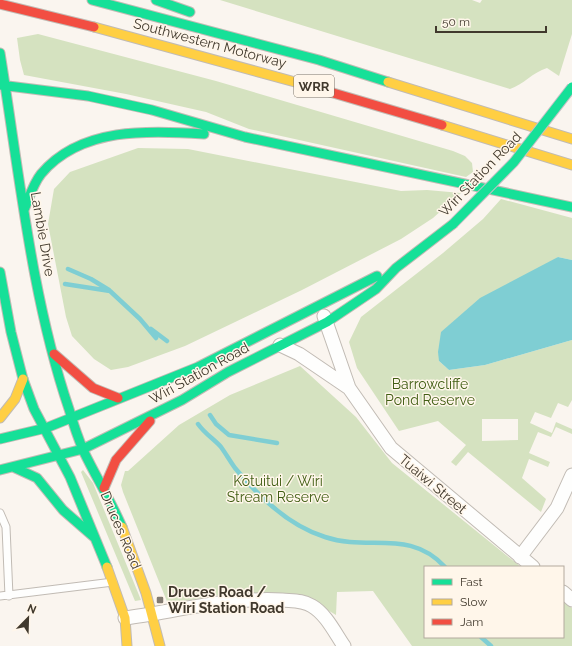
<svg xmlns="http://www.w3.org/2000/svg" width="572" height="646" viewBox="0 0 572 646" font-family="Raleway,sans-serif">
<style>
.green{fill:#d5e2c0;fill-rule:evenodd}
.water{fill:#7fced3}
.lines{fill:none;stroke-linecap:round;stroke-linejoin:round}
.stream{stroke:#7fced3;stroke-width:4.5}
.lane-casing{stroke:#c1bbb4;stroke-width:9}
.street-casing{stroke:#c1bbb4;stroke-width:15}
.fast-casing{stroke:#c1bbb4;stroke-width:11}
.slow-casing{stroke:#c1bbb4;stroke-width:11}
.jam-casing{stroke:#c1bbb4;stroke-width:11}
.lane{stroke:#fefefd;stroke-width:7}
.street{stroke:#fefefd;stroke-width:13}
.fast{stroke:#16e098;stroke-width:9}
.slow{stroke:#ffcf43;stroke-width:9}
.jam{stroke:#f24e42;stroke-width:9}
.fast-bridge-casing{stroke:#c5c0c5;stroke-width:11;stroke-linecap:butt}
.fast-bridge{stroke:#16e098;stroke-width:9}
.poi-dot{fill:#827b71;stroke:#fff6ea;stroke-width:1.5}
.labels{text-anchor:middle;stroke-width:3;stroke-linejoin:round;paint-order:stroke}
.shield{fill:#fff6ea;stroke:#7a7266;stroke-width:1}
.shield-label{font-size:13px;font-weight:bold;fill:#41392d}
.street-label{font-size:14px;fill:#41392d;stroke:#fff6ea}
.park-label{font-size:14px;fill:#415e13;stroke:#fff6ea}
.poi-label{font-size:14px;font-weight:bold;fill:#41392d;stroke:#fff6ea;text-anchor:start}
</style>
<rect width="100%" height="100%" fill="#faf5ef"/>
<path class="green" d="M220,0H472L480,3L482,0H572V34L559,76L547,68C533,72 523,85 510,89Z
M38,34L216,81L453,151L465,156L472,163L473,172L466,177L249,129L206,112L126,94L24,75L20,60L17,38Z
M138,148L188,149L401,191L427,190L461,193L433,218L401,239L302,290L185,346L128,367L111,370L94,359L72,336L66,317L48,224L54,189L70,172Z
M501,199L572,218V260L558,257L439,361L449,370L485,365L572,340V400L568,407L558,403L551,418L535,412L530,423L552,433L556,422L572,429V434L556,427L551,437L538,432L529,453L550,462L548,467L529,459L522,478L546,499L541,512L468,452L456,466L451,462L466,445L438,421L399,431L357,368L349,342L361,317L443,253L483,219ZM482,419H518V440L482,441Z
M300,366L356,417L392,463L521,567H425V637H563V601L572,608V646H412L373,591L337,592L336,615L307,598L295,594H224L168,604L123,492L121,485L125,471H128L179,425L230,395Z
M83,470L93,483L141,600L135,601L81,472Z"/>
<path class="water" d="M558,257L572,260V340L485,365L449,370L439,361L438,352L441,332L480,298Z"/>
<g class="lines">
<path class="stream" d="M68,269L91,279L109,290
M65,284L110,291L140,319L156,338
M151,329L167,341
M210,415L216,424L229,435L277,443
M198,424C205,434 214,439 221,447C226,454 230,461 235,468C258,496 289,526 325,537C369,552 409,528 445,567
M481,637L491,646"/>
<defs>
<path id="lane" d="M0,513L6,527L9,596
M0,596L113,582"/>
<path id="street" d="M324,316L349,388L391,448L533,567
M280,345L299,354L349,388
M520,557L557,508L572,475
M563,592L572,600
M125,618C177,611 229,597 282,600C292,601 303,600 312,606C326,614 335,633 344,646"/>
<path id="fast" d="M92,0L319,60L388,82
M156,0L190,12
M0,53C19,170 31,297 69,409C73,423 78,438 84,452C96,477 111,501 122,527
M0,85L88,96L152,110L245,137L572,207
M24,210C29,198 33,184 41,174C80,127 149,130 204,134
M0,272L11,332L23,379L34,409L70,477L107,567
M0,439L46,428L198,367L377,276
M13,467L37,478L63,510L94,537
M0,470L83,449L182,400L228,372L327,322L376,289L396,268L453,224"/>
<path id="slow" d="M94,27L306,85
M388,82L572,139
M442,125L572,165
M0,418L15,399L23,379
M122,527L146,593L160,646
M107,567L125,618L127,646"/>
<path id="jam" d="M0,4L94,27
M306,85L442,125
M54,354L93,388L118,398
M104,488L116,460L150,421"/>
</defs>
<use href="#lane" class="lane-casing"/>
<use href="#street" class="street-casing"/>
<use href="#fast" class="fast-casing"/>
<use href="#slow" class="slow-casing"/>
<use href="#jam" class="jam-casing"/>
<use href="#lane" class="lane"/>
<use href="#street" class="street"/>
<use href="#fast" class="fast"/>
<use href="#slow" class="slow"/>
<use href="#jam" class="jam"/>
<defs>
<path id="fast-bridge" d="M453,224L514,162L572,87"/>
</defs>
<use href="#fast-bridge" class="fast-bridge-casing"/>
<use href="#fast-bridge" class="fast-bridge"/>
</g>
<rect class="poi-dot" x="156" y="596" width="8" height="8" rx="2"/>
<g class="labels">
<rect class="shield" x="294" y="75" width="40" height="22" rx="3"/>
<g class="shield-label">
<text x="314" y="91">WRR</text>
</g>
<g class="street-label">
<text transform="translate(210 43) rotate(15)" y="5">Southwestern Motorway</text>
<text transform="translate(480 174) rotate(-46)" y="5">Wiri Station Road</text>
<text transform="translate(43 234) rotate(80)" y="5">Lambie Drive</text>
<text transform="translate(199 373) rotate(-29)" y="5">Wiri Station Road</text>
<text transform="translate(433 484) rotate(40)" y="5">Tuaiwi Street</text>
<text transform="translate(121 530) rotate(67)" y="5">Druces Road</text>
</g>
<g class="park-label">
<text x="430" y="389">Barrowcliffe<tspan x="430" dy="16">Pond Reserve</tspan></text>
<text x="278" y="486">Kōtuitui / Wiri<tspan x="278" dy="16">Stream Reserve</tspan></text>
</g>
<g class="poi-label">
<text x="168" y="597">Druces Road /<tspan x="168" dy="16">Wiri Station Road</tspan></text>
</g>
</g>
<rect x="424" y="566" width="140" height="72" fill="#fff6ea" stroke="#b3aa9e"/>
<rect x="432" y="579" width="20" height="6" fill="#16e098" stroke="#b3aa9e"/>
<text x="460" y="586" font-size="12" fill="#41392d">Fast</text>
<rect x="432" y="599" width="20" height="6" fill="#ffcf43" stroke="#b3aa9e"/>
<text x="460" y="606" font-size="12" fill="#41392d">Slow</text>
<rect x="432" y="619" width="20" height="6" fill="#f24e42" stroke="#b3aa9e"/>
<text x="460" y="626" font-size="12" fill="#41392d">Jam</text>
<g transform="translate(28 618) rotate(23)" stroke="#fff6ea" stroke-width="3" paint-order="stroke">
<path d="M0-3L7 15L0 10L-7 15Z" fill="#41392d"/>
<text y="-6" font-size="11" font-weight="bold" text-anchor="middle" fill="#41392d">N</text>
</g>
<path d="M436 26v6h110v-6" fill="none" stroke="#41392d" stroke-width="2"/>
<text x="442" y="26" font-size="12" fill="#41392d" stroke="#fff6ea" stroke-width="3" paint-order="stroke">50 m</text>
</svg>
